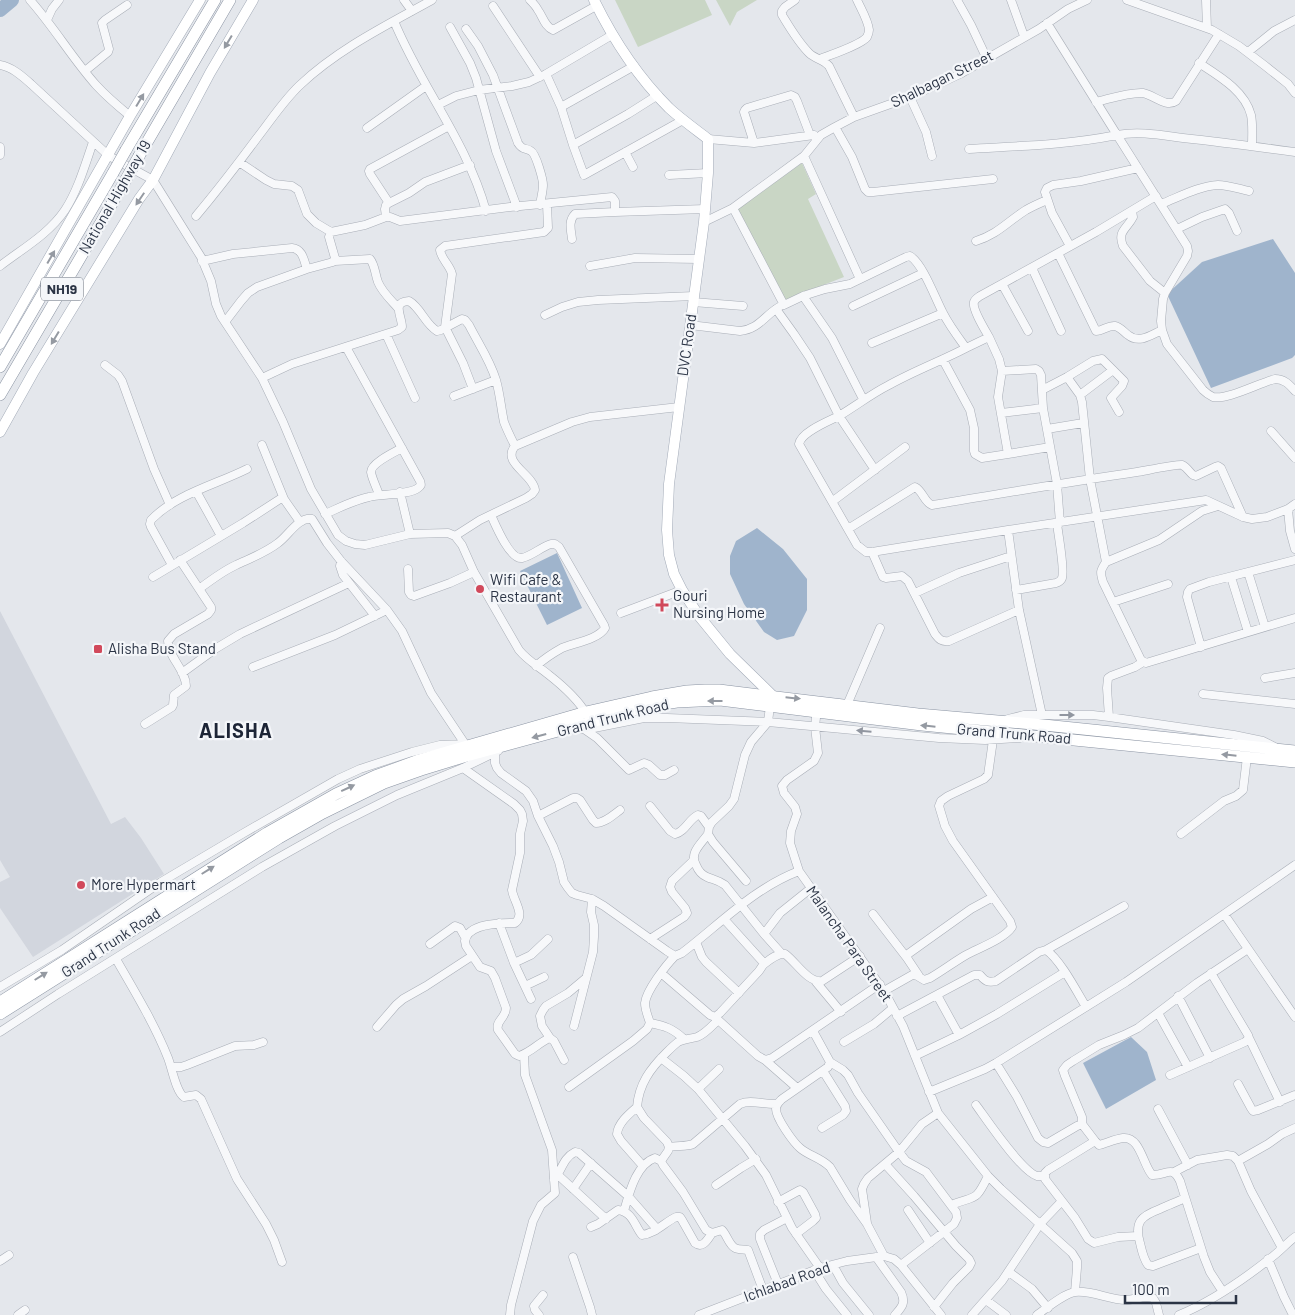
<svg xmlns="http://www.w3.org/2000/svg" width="1295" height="1315" viewBox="0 0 1295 1315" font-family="Barlow,sans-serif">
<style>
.built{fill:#d2d6de}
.green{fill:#c9d6c5}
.water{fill:#9fb4cc}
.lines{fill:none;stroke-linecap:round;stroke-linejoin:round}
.river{stroke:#9fb4cc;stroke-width:14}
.minor-casing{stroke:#a9aeb7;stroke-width:9}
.major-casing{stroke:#a3abb8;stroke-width:11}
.highway-casing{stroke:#8b94a3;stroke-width:12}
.minor{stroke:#f7f8fa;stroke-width:8}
.major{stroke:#fff;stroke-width:10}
.highway{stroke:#fff;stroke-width:11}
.highway-bridge-casing{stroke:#8b94a3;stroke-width:12;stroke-linecap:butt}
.highway-bridge{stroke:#fff;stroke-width:11}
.oneway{fill:#959aa2}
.oneway2{fill:#9196a0}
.poi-dot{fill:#d1495b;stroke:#f4f6f9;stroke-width:2}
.labels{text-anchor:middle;stroke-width:4.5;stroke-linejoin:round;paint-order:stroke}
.shield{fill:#f4f6f9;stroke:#676e7b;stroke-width:1}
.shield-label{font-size:14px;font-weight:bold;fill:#2b3445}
.street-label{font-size:15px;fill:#2b3445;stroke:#f4f6f9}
.poi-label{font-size:15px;fill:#2b3445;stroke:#f4f6f9;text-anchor:start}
.district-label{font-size:20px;font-weight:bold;letter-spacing:1px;fill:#1d2536;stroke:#f4f6f9}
</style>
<rect width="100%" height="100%" fill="#e4e7ec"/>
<path class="built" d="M0,611L111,824L125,817L141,838L164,874L33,957L0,908V882L10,877L0,860Z"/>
<path class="green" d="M615,0H705L712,15L638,47Z
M716,0H757L737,12L730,26Z
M802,163L816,194L808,199L844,277L785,300L737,209Z"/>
<path class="water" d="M1273,239L1295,273V355L1292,358L1211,388L1167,294L1202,262Z
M757,528L783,549L807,579V610L794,636L777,640L764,632L744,604L730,574V556L736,541Z
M557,553L582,608L547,625L520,571Z
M1131,1037L1147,1052L1156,1080L1106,1109L1083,1063Z"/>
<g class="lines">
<path class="river" d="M0,10L12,0"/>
<defs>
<path id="minor" d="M30,0C54,27 72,58 96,85C107,97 119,107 130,116
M404,0L412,11
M530,0C533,3 536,6 538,10C543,17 545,27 553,30L596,6
M795,0L785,7L782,11V15C790,28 798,42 809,53C815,59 823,59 829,66L854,117
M957,0L971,25L987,59
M1011,0L1024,36
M1127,0L1212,30L1239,46L1264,65L1288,84L1295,93
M1206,0L1207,28
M493,6L540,77
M47,20L52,9L59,0
M394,21C421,87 467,142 486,211
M1047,23L1117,135C1139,131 1160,135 1183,138C1220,142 1258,147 1295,152
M450,27L470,63L476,78L496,151L517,207
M466,29L478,46L493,75L518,143C523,151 525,147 531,151C536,154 543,179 543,185C543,191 541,198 540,205
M1248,52L1274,31L1295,20
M820,59C830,55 861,45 867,37C868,35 869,33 869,30C868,20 861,9 857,0
M1199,63C1219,76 1245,91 1251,115C1253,125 1252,136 1252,146
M0,65C12,67 22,76 31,84L109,156L153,180L201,257L211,281L216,304L221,316L262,378L283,422L311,489L338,535L346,541L355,544L365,545L410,534L448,533L455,536L462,545L474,572L519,650C528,661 538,666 549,675C563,686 578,699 587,715
M85,71L108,52L109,49L102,23L105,20L127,5
M546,74L561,107L573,145L584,175L683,120
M910,97L926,132L932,156
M1096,102C1109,99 1129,92 1143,93C1154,95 1166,108 1176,101L1219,34
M438,105L456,96L479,90L512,86L529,82L546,74L612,35
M561,107L634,66
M835,127L852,157L865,189L868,192H873L993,179
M367,128L426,86
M708,139L754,143L814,135
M754,143L744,112L745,110L747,108L791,95L795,97L797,101L810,135
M573,145L628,114L658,95
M0,147V155
M969,149C1018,146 1068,145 1117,135L1187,246L1188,251L1187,256L1165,293L1163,299L1161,321L1162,330L1167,344L1203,390C1206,393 1209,395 1213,397C1228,400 1259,383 1275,379C1284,379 1289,384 1295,391
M625,152L633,167
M804,156L860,279
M239,162L266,180L274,184L292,186L298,190L307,214L316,223L331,232
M669,175L708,173
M389,203L370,174L369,171L370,169L449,126
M1161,204C1179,197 1199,186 1218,185C1228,185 1239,189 1249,191
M733,208L784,305L803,296L825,289L850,284L906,257L910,256C923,264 935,298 943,313C949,325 958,337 966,348C941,361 914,371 889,385C871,394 856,406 839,416C829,421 801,432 799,444L857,545L866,552H872L1008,530L1019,610L1042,715
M1132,211L1133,217C1127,229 1117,231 1123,246L1150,281L1165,293
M196,216C217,191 237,165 257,138C271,120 284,100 300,85C338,49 387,25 432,0
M386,217L385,209L386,205L389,203L409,193L425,182L470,165
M704,222L733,208L804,156L821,135L835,127L854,117L910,97L960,74L1039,29L1068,9L1087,0
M1177,229L1202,217L1225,209L1229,213L1237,231
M572,239C571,230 568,221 575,214L615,212
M976,241C998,234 1007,222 1026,210C1033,206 1040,203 1047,200
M1070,246L1052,213L1045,192L1047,188L1053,185L1081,181L1138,168
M1058,253L1096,331C1103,331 1108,325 1115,326C1120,327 1124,332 1128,335C1139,344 1151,335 1162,330
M202,261L233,254L292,248C303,249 304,261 307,269
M335,261L370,259C375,265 375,274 378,282C382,292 391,300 398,308
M0,266C22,249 49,234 65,210C78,190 85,165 93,142
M590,266L635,258L699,259
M1032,268L1061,331
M1002,284L1028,331
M803,296L832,338L863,399
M693,302L743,306
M853,306L923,273
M776,309L794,334L810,358L839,416L875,470
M545,315L562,307L578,302L598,300L694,296
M225,322L241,301L248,293L257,287L307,269L333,262L335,258L329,237L331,232L365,225L386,217H390L400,221L510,207L612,197L615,201V212L705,209
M690,325L740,331C759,329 764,316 779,307
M386,334L415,398
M989,337L999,359L1002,371L1036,369L1039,371L1041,375L1043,408L1057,484L1060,523
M872,343L943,313
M966,348L989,337C985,330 972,309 974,302C975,299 977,298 980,296L1096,232L1156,196
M943,360L970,410L974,428V451L975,454L982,458L1008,454
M105,365L118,375L122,381L154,469L170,505
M1002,371L998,397L1008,454L1050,447
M1067,377L1080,395L1082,402L1090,479L1106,562
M262,378L292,364L398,330L402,327C402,316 391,302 409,301C421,308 425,324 437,331L441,330L462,319L465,320L469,325C478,343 490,360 496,380C500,394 501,408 504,422C507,430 511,438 515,446
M473,389L463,363L445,327L452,274C450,265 441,259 440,250L445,246L544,232L548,228L547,204
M1042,390L1067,377L1093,361L1102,359L1124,381L1122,386L1111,398L1119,412
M1080,395L1113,370
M454,396L496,380
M1001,413L1043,408
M1047,429L1083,423
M1271,431L1295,458
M262,445L284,499
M196,491L221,536
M400,492L410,534
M379,495C377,488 372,479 371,472C371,463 395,452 402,448
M833,501L905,447
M1218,506L1202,511L1159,540L1106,562C1100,571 1100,572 1103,582L1141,660L1146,663L1295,618
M1288,509L1290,531L1295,549
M325,514C339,508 354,500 369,497C381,494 409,495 418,488C422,485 421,485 420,481L346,347
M491,515C495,524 510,560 522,558C532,556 541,547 551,544H555L559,547L604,625L605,628C599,639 574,643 562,648C553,653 544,659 536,666
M848,529L915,487C923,491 924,502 932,505C1000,494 1068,482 1137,472C1144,471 1177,464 1182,465C1187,467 1189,472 1193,475L1196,476L1215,467L1218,466L1221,468L1243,517
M1008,530L1206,500L1243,517L1252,519L1267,517L1288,509L1295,504
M455,536L480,520L526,498L532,494L535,490C533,474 501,463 515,446L572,422L590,417L679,407
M872,552L883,577L886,578L902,576L908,581L935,634C939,639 941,642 949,641L1019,610
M341,561L340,566L343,575L375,616
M172,565L151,527L150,524L151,520C176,494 215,485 247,469
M408,569L409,592L411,595L414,596L450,583L474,572
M1248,572L1265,627
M153,577L243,523L280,499H284L286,502L300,522
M1231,577L1248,632
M199,589C211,580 223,571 236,565C251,558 265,553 278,543C289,535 298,517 312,519L327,543L341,561L387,610L402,631L431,693L465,744
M1016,590L1056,583C1059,582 1061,581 1062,578C1065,569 1058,534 1057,523
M915,593L959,573L1011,556
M1113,602L1168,584
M621,613L682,590
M1201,647L1187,597L1188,592L1190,589L1209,582L1295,560
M253,667L335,635L387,610
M182,673L215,649L240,634L349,583
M1265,678L1295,673
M1203,694L1295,704
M847,705L880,628
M817,708L815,727L818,753L814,761L787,780L782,786L784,793L795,807L797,814L791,831L790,843L799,871L884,991L903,1026L938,1113L988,1176L1001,1189L1072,1253L1077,1261V1268L1075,1292
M1109,717L1107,688L1108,678L1111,676L1135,667L1143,662
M1008,719L1024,715H1093L1109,717L1234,735L1263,741L1275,747
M145,724L172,707L173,705L174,695L186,686C186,670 168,657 168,641L174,634L208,614L211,610V607L180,560
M579,729L594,728L644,718H667L768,722L939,738L985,740L1020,738
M584,729L597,738L629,770L644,763L649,765L660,775H665L674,770
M495,753V763L497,768L501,773L526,791L533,801L538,816L553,846L559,862L564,882L568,888L572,893L577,895L592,899L604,906L667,951L675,956L682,953C720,924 754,888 799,871
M463,768L514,804L520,810L522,814L523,821L520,834V853L512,890C513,900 526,915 515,923C501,923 468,923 465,941L466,946L480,967L491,971L495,978L506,1008C506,1018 495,1021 498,1030L515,1054L519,1056C532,1052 539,1042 550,1038L554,1041L564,1060
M650,806L670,831L675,834C685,832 689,819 698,815L701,816L709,827
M538,816L573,798H577L580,800L593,820L596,823C605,823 613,815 620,810
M708,834C701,844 689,853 696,865C698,870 702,875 707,877C714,880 718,880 725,885L764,934L781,953
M1181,834L1224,801L1236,796L1243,790L1247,757
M746,881L713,842L708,834L709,827L712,822L729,806L734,799L745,755L751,742L768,722L770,706
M873,914L907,958
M1224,914L1295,1017
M499,923L514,963L531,999
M764,934L780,913L810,889
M650,939L684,917L687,913L685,908L672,892L670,887L672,881L693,861
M696,942L702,957L706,962L739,993
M430,944L455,926L460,928L465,937
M1046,950L1124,906
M116,959C134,990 155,1025 168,1058C172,1068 176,1092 184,1097L196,1095L201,1099L237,1179L266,1224L274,1240L282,1262
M514,963L531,955L548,939
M763,965C769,960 777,953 785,954C796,962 808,983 822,981L860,956
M661,973L710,1015L715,1017L720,1013L759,971L763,965V962L724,919
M919,976L907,958L908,954L971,909L993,897
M816,982L841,1012
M525,986L544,977
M0,987L62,950L161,882L242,834L338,779L360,769L412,752L440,745L464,744
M884,991L914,974L924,980L930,978C942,971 954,962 966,955C979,948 1004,939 1012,927L1010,921L953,841L945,826L939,806L941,801L948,796L984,779L988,775L993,740
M937,995L959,1035
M1178,996L1210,1058
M1158,1013L1188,1067
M897,1016L974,975H980C985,981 988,983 996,981L1039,952L1046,950C1060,959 1077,992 1086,1007
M716,1018L758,1056L765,1060L772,1058L880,984
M718,1020C712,1026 705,1034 697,1037C690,1039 684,1039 678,1042C674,1045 670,1049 666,1053C650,1069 639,1084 637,1107L644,1118L667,1142L669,1147L668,1151L661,1161L663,1165L683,1192L706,1230L712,1233L722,1230C727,1235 729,1245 735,1248C739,1250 744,1249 748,1250L763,1290
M650,1023C665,1026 672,1028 684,1039
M574,1026L593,952L594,937V925L591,912L592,899
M377,1027L396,1005L403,999L426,986L472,956
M813,1031L830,1062L828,1067L782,1099C779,1102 776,1104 776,1109C776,1118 793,1142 800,1148C809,1156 820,1157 830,1167L850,1200L867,1224L884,1256
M0,1032L58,994L262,867L335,826L397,795L463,768L498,751
M550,1038L542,1026L540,1016L543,1010L546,1006L568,993L586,978
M1249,1038L1280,1102
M844,1042L874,1024L893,1008
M915,1056L959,1035L997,1014L1065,972
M661,1058L684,1076L698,1089L745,1146L766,1175L792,1228L820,1268
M765,1060L797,1088
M830,1062L843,1070L848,1075L858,1093L899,1152L906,1161L926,1172L956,1212L957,1218L954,1224L901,1265
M996,1063L1017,1097L1038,1138L1043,1142L1048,1143L1077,1126L1082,1124L1095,1141L1099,1145C1107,1143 1115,1139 1123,1138C1140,1136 1143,1165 1152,1175C1166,1176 1172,1164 1180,1181L1204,1257L1210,1272L1223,1292
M172,1067H181L187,1065L235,1046L254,1045L263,1042
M1170,1075L1245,1042L1249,1038L1248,1035L1211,973
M1238,1084L1251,1108L1253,1111L1258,1110L1295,1095
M569,1087L633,1041L647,1029L650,1023C648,1016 645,1010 645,1003C646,991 666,965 675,956
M698,1089L719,1069
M929,1092L985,1069L996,1063L1126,982L1295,865
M976,1105C987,1120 1021,1171 1037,1176C1038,1176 1043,1176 1044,1176
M637,1107C629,1114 618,1123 617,1134L621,1141L643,1166
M1158,1109L1188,1165
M1082,1124V1117L1065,1076L1063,1070L1067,1065L1073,1061L1099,1045L1124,1035L1138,1028L1197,983L1248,949
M822,1128L843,1115L846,1111L845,1106L823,1071
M1095,1141L1048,1170L1045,1173V1179L1075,1218L1088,1239L1094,1243L1118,1237L1138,1236
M669,1147C678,1145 686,1147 693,1144L740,1104C751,1099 764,1105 777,1104
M1238,1161L1268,1144L1282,1134L1295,1128
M885,1164L914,1196L956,1246L969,1259L971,1263L969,1267L953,1283L934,1307
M1174,1172L1197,1160L1227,1155L1233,1156L1238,1161L1251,1191L1282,1248
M558,1175L606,1219
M554,1180C562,1170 563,1158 575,1152L579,1153L628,1196L657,1229
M716,1185L741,1168L756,1159
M573,1189L591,1163
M1185,1198C1177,1202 1168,1205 1160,1209C1141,1216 1134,1222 1140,1243C1142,1251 1143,1258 1148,1265L1153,1266L1201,1248
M778,1202L800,1190L803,1192L815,1214L816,1218L813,1221L796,1234
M951,1205C976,1195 975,1203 988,1176
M908,1210L930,1243
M624,1211C629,1194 636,1164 655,1158L661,1161
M867,1223L862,1189L864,1184L868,1178L899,1152L922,1124L938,1113
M591,1227L598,1224L618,1210C633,1212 634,1225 642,1235C655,1234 665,1222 676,1217H680L682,1220L695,1243C703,1249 708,1239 712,1233
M573,1257L590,1307L592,1315
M876,1257L901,1292C906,1303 902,1307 895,1315
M1268,1259L1284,1297L1293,1315
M0,1261L9,1255
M833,1265L843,1283L869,1315
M814,1270L826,1289L847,1315
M1009,1272L1032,1289L1048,1308
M778,1284L760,1239V1234L764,1230L787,1218
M986,1300L1006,1315
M18,1315L25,1310
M510,1315L511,1305L533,1221L541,1205L555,1193L552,1150L525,1075L524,1055
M539,1315L535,1310L534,1306L543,1295
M699,1315L820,1268L847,1261L884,1256L894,1259L901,1265L941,1315
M972,1315L1002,1281L1040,1224L1061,1202
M1037,1315C1047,1308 1063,1294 1075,1292C1092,1290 1109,1300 1126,1300C1135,1300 1144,1295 1153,1298L1156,1303L1159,1315
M1179,1315C1213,1301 1243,1280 1272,1257C1280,1251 1287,1243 1295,1237"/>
<path id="major" d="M594,0C613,39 638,77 669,108C681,119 695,129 708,139V173L704,222L669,484L667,530L669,555L674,574L682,590L699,616L730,654L773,696
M0,344L130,116L200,0
M0,432L33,373L139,199L153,180L210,73L253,0"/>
<path id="highway" d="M126,150L215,0
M139,156L230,0
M0,367L113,173
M0,395L124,183
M0,1002L267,833L336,794L375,776L419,760L586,712L652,697L687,691L705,690H719L918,714L1044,725L1295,751
M0,1014L279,838L323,813L384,783L421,770L470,755L650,706L677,702L720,700L922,725L1295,762"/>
</defs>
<use href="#minor" class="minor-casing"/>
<use href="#major" class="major-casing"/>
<use href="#highway" class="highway-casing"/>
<use href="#minor" class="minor"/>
<use href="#major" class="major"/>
<use href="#highway" class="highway"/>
<defs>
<path id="highway-bridge" d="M113,173L126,150
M124,183L139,156"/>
</defs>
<use href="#highway-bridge" class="highway-bridge-casing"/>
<use href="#highway-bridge" class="highway-bridge"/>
</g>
<defs><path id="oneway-solid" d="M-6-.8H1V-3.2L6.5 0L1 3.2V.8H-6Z" transform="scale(1.25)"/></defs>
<g class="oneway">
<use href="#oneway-solid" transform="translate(228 42) rotate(121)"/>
<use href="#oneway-solid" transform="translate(140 100) rotate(-59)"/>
<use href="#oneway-solid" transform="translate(140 199) rotate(124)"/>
<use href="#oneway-solid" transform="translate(51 257) rotate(-60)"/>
<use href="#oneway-solid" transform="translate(55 338) rotate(121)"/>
<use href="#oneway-solid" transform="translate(793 698) rotate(6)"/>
<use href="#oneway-solid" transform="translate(715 701) rotate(-180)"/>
<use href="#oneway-solid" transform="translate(928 726) rotate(-174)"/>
<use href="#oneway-solid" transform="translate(539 736) rotate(165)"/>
<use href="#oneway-solid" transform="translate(1229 755) rotate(-174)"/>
<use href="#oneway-solid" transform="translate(348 788) rotate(-25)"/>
<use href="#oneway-solid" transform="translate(208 870) rotate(-32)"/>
<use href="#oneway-solid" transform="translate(41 976) rotate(-32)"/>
</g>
<g class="oneway2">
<use href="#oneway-solid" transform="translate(1067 715)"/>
<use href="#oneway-solid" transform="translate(864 731) rotate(-175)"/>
</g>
<g class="poi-dot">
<circle cx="480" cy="589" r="5"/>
<path d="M659.5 597.5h5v5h5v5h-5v5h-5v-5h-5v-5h5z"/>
<rect x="93" y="644" width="10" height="10" rx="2.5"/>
<circle cx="81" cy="885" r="5"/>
</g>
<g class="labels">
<rect class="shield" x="41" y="277.5" width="42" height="23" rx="4"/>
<g class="shield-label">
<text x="62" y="294">NH19</text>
</g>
<g class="street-label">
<text transform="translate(942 79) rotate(-26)" y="5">Shalbagan Street</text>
<text transform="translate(115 197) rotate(-60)" y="5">National Highway 19</text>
<text transform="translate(687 345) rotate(-82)" y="5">DVC Road</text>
<text transform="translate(613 718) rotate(-14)" y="5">Grand Trunk Road</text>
<text transform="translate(1014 734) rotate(5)" y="5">Grand Trunk Road</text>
<text transform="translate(111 943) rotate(-33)" y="5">Grand Trunk Road</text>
<text transform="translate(849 944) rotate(55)" y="5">Malancha Para Street</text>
<text transform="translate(787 1282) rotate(-20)" y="5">Ichlabad Road</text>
</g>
<g class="poi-label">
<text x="490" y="585">Wifi Cafe &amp;<tspan x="490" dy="17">Restaurant</tspan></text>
<text x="673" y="601">Gouri<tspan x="673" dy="17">Nursing Home</tspan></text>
<text x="108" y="654">Alisha Bus Stand</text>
<text x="91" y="890">More Hypermart</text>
</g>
<g class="district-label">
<text x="236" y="738">ALISHA</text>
</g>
</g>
<path d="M1125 1295v8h111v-8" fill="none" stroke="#2b3445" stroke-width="2.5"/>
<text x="1132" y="1295" font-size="15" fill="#2b3445" stroke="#f4f6f9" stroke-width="4" paint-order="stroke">100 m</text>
</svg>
